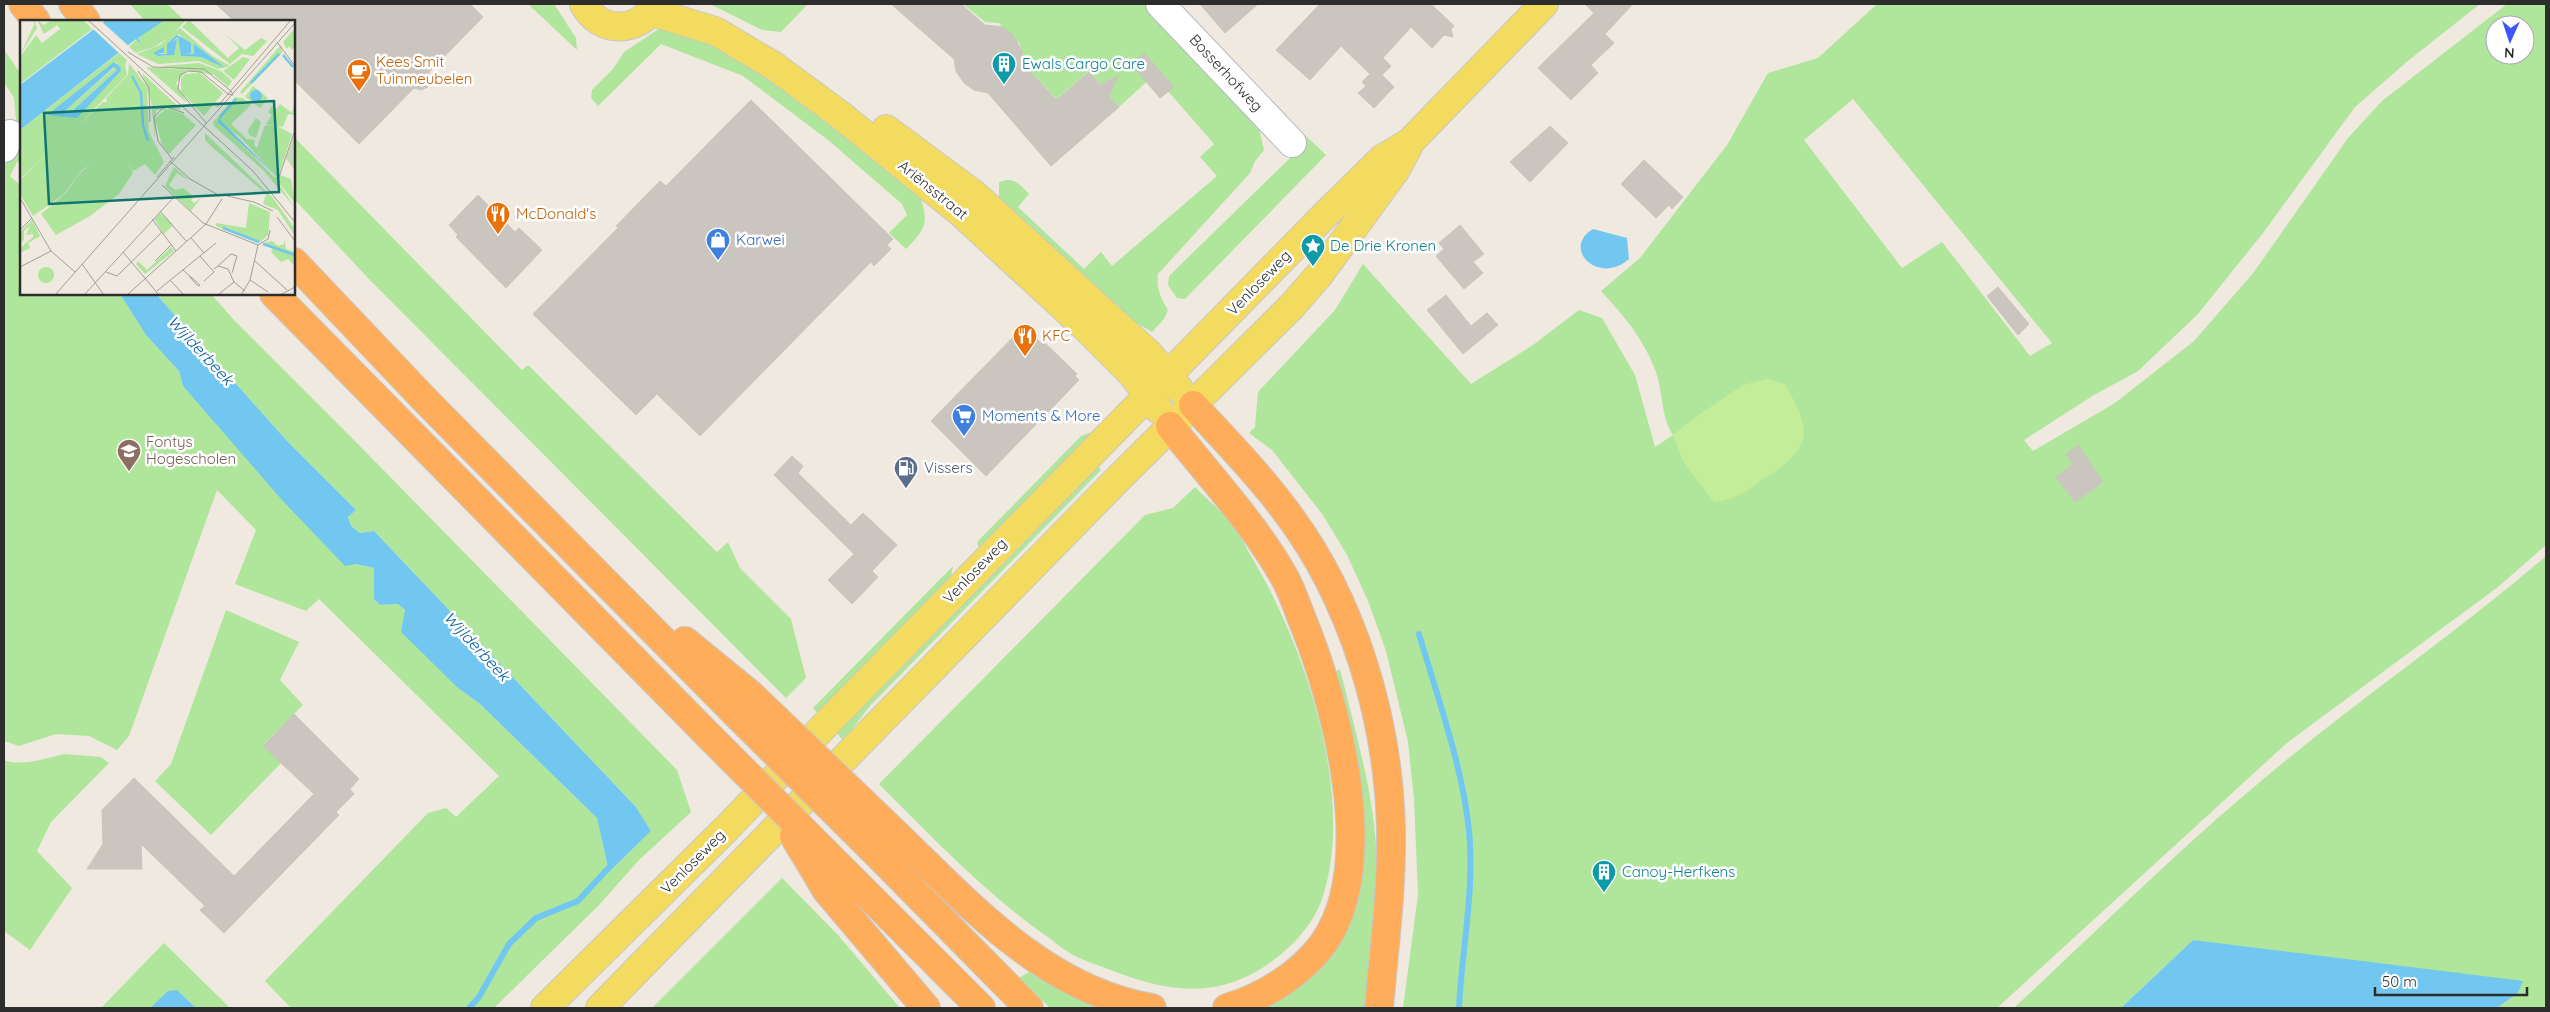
<svg xmlns="http://www.w3.org/2000/svg" width="2550" height="1012" viewBox="0 0 2550 1012" font-family="Quicksand,sans-serif">
<style>
.green{fill:#b0e59c;fill-rule:evenodd}
.pitch{fill:#c3ed98}
.water{fill:#72c7f1}
.lines{fill:none;stroke-linecap:round;stroke-linejoin:round}
.stream{stroke:#72c7f1;stroke-width:6}
.building{fill:#cac6bf;stroke:#cac5b9}
.minor-casing{stroke:#b3b5c1;stroke-width:30}
.major-casing{stroke:#c8c8c8;stroke-width:30}
.highway-casing{stroke:#c8c8c8;stroke-width:30}
.minor{stroke:#fff;stroke-width:28}
.major{stroke:#f3db60;stroke-width:28}
.highway{stroke:#ffad5a;stroke-width:28}
.highway-bridge-casing{stroke:#c8c8c8;stroke-width:30;stroke-linecap:butt}
.highway-bridge{stroke:#ffad5a;stroke-width:28}
.labels{text-anchor:middle;stroke-width:5;stroke-linejoin:round;paint-order:stroke}
.food-label{font-size:15px;fill:#c56008;stroke:#fff;text-anchor:start}
.culture-label{font-size:15px;fill:#0d838f;stroke:#fff;text-anchor:start}
.street-label{font-size:15px;fill:#2d2d2d;stroke:#fff}
.shop-label{font-size:15px;fill:#366cbe;stroke:#fff;text-anchor:start}
.education-label{font-size:15px;fill:#785e54;stroke:#fff;text-anchor:start}
.service-label{font-size:15px;fill:#4e5e75;stroke:#fff;text-anchor:start}
.water-label{font-size:16px;font-style:italic;fill:#0b64a3;stroke:#fff}
.inset-river{fill:none;stroke:#72c7f1;stroke-width:2.5}
.inset-road{fill:none;stroke:#a19e98;stroke-width:1}
.view{fill:#0f766e;fill-opacity:0.15;stroke:#0f766e;stroke-width:2.5}
.inset-edge{fill:none;stroke:#2d2d2d;stroke-width:2.5}
</style>
<rect width="100%" height="100%" fill="#efe9e0"/>
<path class="green" d="M130,4H167L185,21H145Z
M528,4H554L576,38L577,50Z
M710,4H807V5L781,32L762,30Z
M963,4H1146L1220,82L1259,129L1264,150L1255,161L1250,173L1158,274C1156,289 1161,298 1168,310L1164,319L1152,332L1128,318L999,199V182C1014,176 1019,184 1029,194L1018,207L1084,269L1101,252L1112,266L1217,176L1200,157L1214,144L1154,75L1119,107L1089,71L1056,99L1023,62L1020,44L999,23L985,22Z
M1877,4H2480L2409,60L2355,107L2263,233L2198,314L2138,371L2094,395L2024,440L2033,451L2115,403L2194,341L2254,272L2348,138L2382,101L2507,4H2546V545L2498,587L2288,742L1997,1008H1403L1418,895L1414,799L1408,742L1386,651L1368,601L1347,555L1323,515L1272,450L1249,433L1255,427L1258,392L1335,310L1363,264L1471,384L1533,345L1579,310L1602,318L1635,375L1655,447L1673,435C1661,418 1663,392 1656,372C1644,339 1624,316 1601,291L1640,258L1727,145L1768,73L1818,58ZM2495,25H2525V55H2495ZM1853,99L2052,343L2030,356L1942,242L1902,268L1804,140Z
M663,26L712,39L760,63L920,196C929,223 926,229 906,249L889,233L907,215L902,204L828,140L743,76L661,44L598,106L591,98L592,90L613,69L624,52Z
M4,50L21,74V163L17,162L10,176L21,186V294H120L146,335L179,371L183,386L356,564L374,568V599L380,605L399,604L405,611L458,688L480,704L597,818L609,872L651,831L636,807L374,531L360,533L351,526L348,517L356,510L287,441L156,294H211L234,320L355,441L677,770L691,812L639,860L599,905L494,1008H291L265,981L428,813L446,808L456,817L499,776L319,599L306,611L235,584L256,530L217,490L129,736L117,750L89,736L56,734L19,746L4,741V164L16,119L14,98L4,82Z
M1305,135L1326,155L1185,299L1177,298L1168,285L1169,276L1289,159Z
M294,137L522,370L528,365L717,552L728,542L740,568L791,619L806,678L786,698L369,279L294,199Z
M1092,432V435L983,547H979L977,544L979,540L1081,436Z
M1096,464L1101,470L870,706L843,741L837,733L863,701Z
M1195,487C1207,500 1223,512 1234,526C1241,537 1247,550 1254,561C1305,649 1354,792 1324,893C1315,926 1285,955 1257,971C1208,1000 1158,989 1108,969C1097,965 1085,961 1075,956C1063,950 1053,940 1042,933C982,890 931,836 879,784L1145,515L1173,508Z
M2546,556V1008H2497L2518,993L2193,940L2121,1008H2014C2101,927 2186,842 2279,766C2366,694 2460,630 2546,556Z
M953,566L951,577L819,715L813,708Z
M226,610L299,642L280,680L303,705L263,745L281,763L211,835L155,781L171,764Z
M1340,669C1354,727 1372,786 1376,845C1379,900 1375,954 1370,1008H1250L1337,939L1349,750L1336,672Z
M65,754L101,757L109,763L51,822L37,851L72,888L30,950L4,931V760C20,767 47,758 65,754Z
M782,878L838,935L900,1008H652Z
M164,943L230,1008H196L177,990L168,992L150,1008H101Z
M1034,969L1117,1008H1050L1019,978Z"/>
<path class="pitch" d="M1767,379L1785,384C1814,435 1812,448 1762,480C1745,492 1735,500 1714,502L1684,463L1673,435L1700,414L1743,385Z"/>
<path class="water" d="M1593,229L1627,238L1629,259C1598,286 1561,248 1593,229Z
M120,294H156L287,441L356,510L348,517L351,526L360,533L374,531L636,807L651,831L609,872L597,818L480,704L458,688L401,632L405,610L398,604L380,605L374,599V568L356,564L345,566L282,500L183,386L179,371L146,335Z
M2193,940L2523,981L2518,993L2497,1008H2121Z
M177,990L196,1008H150L168,991Z"/>
<g class="lines">
<path class="stream" d="M1419,634C1436,692 1461,763 1468,822C1476,885 1462,946 1459,1008
M469,1008L479,997L509,944L536,918L578,901L614,862"/>
</g>
<path class="building" d="M216,4H470L483,17L429,72L431,80L428,87L421,90L414,88L359,144L294,80V21H234Z
M891,4H961L985,25L1003,27L1013,35L1022,51L1023,63L1056,100L1089,72L1100,85L1118,76L1109,96L1119,107L1051,166L988,93L974,90L964,83L956,71L954,59Z
M1200,4H1258L1225,33Z
M1320,4H1431L1454,26L1451,29L1453,37L1444,35L1432,48L1411,27L1383,58L1391,66L1382,75L1394,87L1374,108L1358,93L1366,86L1362,82L1370,74L1341,46L1310,80L1276,50Z
M1585,4H1633L1605,34L1614,43L1591,65L1598,73L1571,100L1538,68L1594,13Z
M1144,53L1174,87L1160,98L1131,64Z
M751,100L893,239L887,245L891,249L874,266L871,262L700,436L657,394L636,415L533,314L618,228L616,226L660,181L666,186Z
M1550,126L1568,143L1530,182L1510,162Z
M1644,160L1683,197L1672,209L1669,205L1656,218L1621,184Z
M478,195L515,232L519,228L542,250L506,288L456,237L458,235L449,225Z
M1460,225L1484,254L1473,262L1483,273L1464,289L1436,256L1444,249L1439,243Z
M1998,287L2029,324L2018,335L1987,296Z
M1446,295L1471,326L1487,313L1498,325L1463,354L1427,310Z
M1024,326L1042,344L1044,342L1077,374L1075,376L1079,380L986,476L931,421Z
M2078,445L2103,482L2075,502L2056,477L2073,464L2066,454Z
M792,456L803,466L798,473L851,525L863,513L897,545L872,571L878,577L852,604L828,580L854,554L774,475Z
M294,714L359,779L350,789L354,794L336,812L339,815L224,933L200,910L205,906L141,844L142,869H87L103,844L102,810L134,778L234,876L314,794L263,746Z"/>
<g class="lines">
<defs>
<path id="minor" d="M1160,4L1292,143
M4,148L10,134"/>
<path id="major" d="M584,4C600,35 640,33 656,4
M652,12L715,31L774,66L839,114L959,211L1084,326L1133,375L1158,409
M886,129L975,195L1148,353L1179,389
M545,1008L727,828L830,720L1325,215L1382,159L1410,142L1544,4
M600,1008L1117,480L1292,306L1319,275L1395,171L1408,147"/>
<path id="highway" d="M23,4L36,21
M73,4L86,21
M294,262L426,401L733,711
M274,294L709,736
M1193,405C1224,439 1257,472 1285,510C1353,599 1389,720 1391,831C1392,891 1384,949 1379,1008
M1170,426C1210,477 1255,524 1286,580C1292,592 1297,606 1302,619C1336,702 1380,864 1323,944C1300,975 1263,997 1227,1008
M685,641L750,694
M892,830C968,903 1044,990 1152,1008
M872,849L1029,1008
M846,873L981,1008
M827,891L926,1008"/>
</defs>
<use href="#minor" class="minor-casing"/>
<use href="#major" class="major-casing"/>
<use href="#highway" class="highway-casing"/>
<use href="#minor" class="minor"/>
<use href="#major" class="major"/>
<use href="#highway" class="highway"/>
<defs>
<path id="highway-bridge" d="M750,694L892,830
M733,711L872,849
M709,736L846,873
M794,836L827,891"/>
</defs>
<use href="#highway-bridge" class="highway-bridge-casing"/>
<use href="#highway-bridge" class="highway-bridge"/>
</g>
<defs>
<symbol id="building-pin" viewBox="-11 -11 22 30"><path d="M0 17L-7.5 6A9.5 9.5 0 1 1 7.5 6Z" fill="#0f9aa8" stroke="#fff"/><path d="M-4-6H4V6H1V3H-1V6H-4ZM-2.5-4.3h1.7v1.8h-1.7ZM.8-4.3h1.7v1.8H.8ZM-2.5-1h1.7V.8h-1.7ZM.8-1h1.7V.8H.8Z" fill="#fff"/></symbol>
<symbol id="cafe-pin" viewBox="-11 -11 22 30"><path d="M0 17L-7.5 6A9.5 9.5 0 1 1 7.5 6Z" fill="#e8710a" stroke="#fff"/><path d="M-5.5-4.5H6V0H3Q3 3.5 0 3.5H-2.5Q-5.5 3.5-5.5 0ZM3-3.2v2h1.7v-2ZM-6 4.5H4V6H-6Z" fill="#fff"/></symbol>
<symbol id="restaurant-pin" viewBox="-11 -11 22 30"><path d="M0 17L-7.5 6A9.5 9.5 0 1 1 7.5 6Z" fill="#e8710a" stroke="#fff"/><path d="M-5-6h1v4h1v-4h1v4h1v-4h1v5L-1.5 .5V6h-2V.5L-5-1ZM5-6V6H3V1.5H1.5Q1.5-4 5-6Z" fill="#fff"/></symbol>
<symbol id="shop-pin" viewBox="-11 -11 22 30"><path d="M0 17L-7.5 6A9.5 9.5 0 1 1 7.5 6Z" fill="#3f7fe0" stroke="#fff"/><path d="M-5-2.5h2.3a2.7 3.5 0 0 1 5.4 0H5L5.5 6h-11ZM-1.5-2.5h3a1.5 2.3 0 0 0-3 0Z" fill="#fff"/></symbol>
<symbol id="sight-pin" viewBox="-11 -11 22 30"><path d="M0 17L-7.5 6A9.5 9.5 0 1 1 7.5 6Z" fill="#0f9aa8" stroke="#fff"/><path d="M0-6L1.8-2.2L6-1.7L2.9 1.2L3.7 5.4L0 3.3L-3.7 5.4L-2.9 1.2L-6-1.7L-1.8-2.2Z" fill="#fff"/></symbol>
<symbol id="supermarket-pin" viewBox="-11 -11 22 30"><path d="M0 17L-7.5 6A9.5 9.5 0 1 1 7.5 6Z" fill="#3f7fe0" stroke="#fff"/><path d="M-6-5.5h2.5l.6 2H6L4.5 2H-2.5L-4.4-4H-6ZM-1.5 3.2a1.3 1.3 0 1 0 .1 0ZM3 3.2a1.3 1.3 0 1 0 .1 0Z" fill="#fff"/></symbol>
<symbol id="university-pin" viewBox="-11 -11 22 30"><path d="M0 17L-7.5 6A9.5 9.5 0 1 1 7.5 6Z" fill="#8d6e63" stroke="#fff"/><path d="M0-5L7-2L0 1L-7-2ZM-4 1L0 2.5L4 1V4Q0 6-4 4Z" fill="#fff"/></symbol>
<symbol id="fuel-pin" viewBox="-11 -11 22 30"><path d="M0 17L-7.5 6A9.5 9.5 0 1 1 7.5 6Z" fill="#5c6f8a" stroke="#fff"/><path d="M-5.5-6h7V0h2V4h1.3V-2.5L3-4.5l.8-.8L6-3V5H2.5V1h-1V6h-7ZM-4.2-4.7v3.2H.2V-4.7Z" fill="#fff"/></symbol>
</defs>
<g fill-rule="evenodd">
<use href="#building-pin" x="990" y="50" width="28" height="38"/>
<use href="#cafe-pin" x="345" y="57" width="28" height="38"/>
<use href="#restaurant-pin" x="484" y="200" width="28" height="38"/>
<use href="#shop-pin" x="704" y="226" width="28" height="38"/>
<use href="#sight-pin" x="1299" y="232" width="28" height="38"/>
<use href="#restaurant-pin" x="1011" y="322" width="28" height="38"/>
<use href="#supermarket-pin" x="950" y="402" width="28" height="38"/>
<use href="#university-pin" x="115" y="437" width="28" height="38"/>
<use href="#fuel-pin" x="892" y="454" width="28" height="38"/>
<use href="#building-pin" x="1590" y="858" width="28" height="38"/>
</g>
<g class="labels">
<g class="food-label">
<text x="376" y="67">Kees Smit<tspan x="376" dy="17">Tuinmeubelen</tspan></text>
<text x="516" y="219">McDonald's</text>
<text x="1042" y="341">KFC</text>
</g>
<g class="culture-label">
<text x="1022" y="69">Ewals Cargo Care</text>
<text x="1330" y="251">De Drie Kronen</text>
<text x="1622" y="877">Canoy-Herfkens</text>
</g>
<g class="street-label">
<text transform="translate(1226 73) rotate(47)" y="5">Bosserhofweg</text>
<text transform="translate(933 190) rotate(39)" y="5">Ariënsstraat</text>
<text transform="translate(1259 283) rotate(-46)" y="5">Venloseweg</text>
<text transform="translate(975 571) rotate(-46)" y="5">Venloseweg</text>
<text transform="translate(693 862) rotate(-45)" y="5">Venloseweg</text>
</g>
<g class="shop-label">
<text x="736" y="245">Karwei</text>
<text x="982" y="421">Moments &amp; More</text>
</g>
<g class="education-label">
<text x="146" y="447">Fontys<tspan x="146" dy="17">Hogescholen</tspan></text>
</g>
<g class="service-label">
<text x="924" y="473">Vissers</text>
</g>
<g class="water-label">
<text transform="translate(201 350) rotate(47)" y="6">Wijlderbeek</text>
<text transform="translate(477 646) rotate(47)" y="6">Wijlderbeek</text>
</g>
</g>
<g transform="translate(20 20)">
<rect width="275" height="275" fill="#efe9e0"/>
<path d="M14,0L17,8L0,35L14,5ZM17,0L24,5L32,0H63L72,9L0,64V37L16,15L22,23L40,9L37,5L24,14ZM145,0H166L150,17L134,27L116,33L109,27L117,19L123,25L118,17ZM169,0L208,38L219,28L206,15L225,30L241,18L247,21L233,36L222,34L210,44L162,7ZM160,8L191,35L210,46L198,49L179,41L138,44L117,34L140,25ZM159,14L171,32L165,34H174V25L197,44L181,37L161,36L159,17L152,22L156,20L146,36H138L134,32L147,34V24ZM275,8V26L272,30L269,26L267,29L263,22ZM261,25L262,33L222,74L220,72ZM99,33L107,40L105,45L107,55L56,108L83,82H87L86,78L108,55L109,43L127,67L129,112L144,142L135,155L125,144L113,151L107,140L113,153L99,174L70,196L36,215L21,194L46,173L59,154L74,142L60,152L44,174L13,196L0,174V160L29,132L0,159V110ZM96,42L100,52L57,97L27,95ZM223,37L230,39L214,60L203,51ZM179,43L201,51L212,61L208,67L194,55L141,46ZM95,47L97,50L51,92L45,91ZM126,47L167,50L156,63L167,83ZM122,53L161,89L136,90L135,118L131,82ZM180,53L203,73L184,96L161,72V59L165,54ZM233,66L248,78L240,88L225,77ZM215,77L223,78L231,85L211,104L227,119L235,120L234,125L237,128L245,105L257,106L272,114L257,161L275,188L244,151L194,106L193,102ZM197,100L220,117L257,157H254ZM275,80V95L268,94L263,107L246,104L252,95L248,92L252,86L256,89L260,84L272,93ZM147,88L163,94L176,105L149,134L142,125L135,98ZM236,98L241,102L236,118L229,115L228,110ZM185,113L253,178L275,209V216L258,190L243,184L246,174L191,126L185,120ZM154,147L168,159V160L157,153L149,165L155,170L163,168L174,177L171,180L174,183L181,178L171,191L145,166ZM260,155L271,159L275,183L259,163ZM229,183L250,192L248,215L239,223L196,206V203L226,208ZM140,193L153,205L144,214L134,199ZM12,200L20,216L8,223L10,228L0,233V228L13,217V214L6,215L10,206L4,211V220L0,224V212ZM264,219L266,229L275,232V246L268,239L261,242L251,232L253,227L243,223L252,221L258,226L264,224ZM151,227L154,231L125,254L116,244L118,241L127,250ZM18 255a8 8 0 1 1 16 0a8 8 0 1 1-16 0Z" fill="#b0e59c" fill-rule="evenodd"/>
<path d="M275,113V151L266,138Z" fill="#c5d9b6"/>
<path d="M86,0H145L118,18L123,25L116,19L0,110V65ZM157,15L171,23V33L165,34H174V24L205,48L181,37L161,36L158,17L152,22L157,19L154,35L138,36L133,33L144,27V33L137,34H147V24ZM94,42L101,48L100,52L57,98L27,95ZM94,47L97,50L51,92L45,91ZM230 76a6 6 0 1 1 12 0a6 6 0 1 1-12 0ZM200,96L201,101L257,157L198,102Z" fill="#72c7f1" fill-rule="evenodd"/>
<path d="M81,1L111,28L101,35L72,8Z" fill="#efe9e0"/>
<path class="inset-river" d="M263,35L273,47M112,56L121,73L123,105L128,121M231,63L259,34M200,97L216,79M203,208L239,222M243,224L275,235"/>
<path class="inset-road" d="M68,0L233,151L275,202M257,22L275,46M108,32L133,47L184,49L211,71L213,75L208,74L181,52L168,51L160,55L158,69L186,103M118,51L129,68L130,102M197,87L271,0M152,139L138,121L134,97L145,86L164,93M150,141L170,159L200,176M137,157L154,137M258,160L275,110M142,165L183,203L238,225M207,176L234,182L253,191M0,178L31,231L55,252M140,191L167,222M257,197L275,221M132,199L156,231M0,210L12,198M171,218L184,233M238,225L248,219L250,210M103,232L139,275M180,236L194,252L184,261M135,241L151,225M235,241L267,270M62,244L84,275M198,246L211,234L217,236L212,253M0,247L31,231M194,249L198,246L208,249L214,262M163,250L180,265L178,266L169,256M86,252L97,256L142,212M150,260L164,275M230,260L248,272M137,271L196,223M199,274L214,262L225,271M35,275L275,3M64,275L154,177M107,275L186,204L202,179M221,275L230,260L238,225M260,275L275,267"/>
<path class="view" d="M254,81L259,172L29,184L24,93Z"/>
<rect width="275" height="275" class="inset-edge"/>
</g>
<rect width="2550" height="1012" fill="none" stroke="#2d2d2d" stroke-width="10"/>
<g transform="translate(2510 40) rotate(183)"><circle r="24" fill="#ffffff" stroke="#ababab"/>
<path d="M0-4L9 19L0 12L-9 19Z" fill="#3e55fd"/>
<text y="-8" font-size="14" font-weight="bold" text-anchor="middle" fill="#2d2d2d">N</text>
</g>
<path d="M2375 987v8h152v-8" fill="none" stroke="#2d2d2d" stroke-width="2.5"/>
<text x="2382" y="987" font-size="15" fill="#2d2d2d" stroke="#ffffff" stroke-width="4" paint-order="stroke">50 m</text>
</svg>
